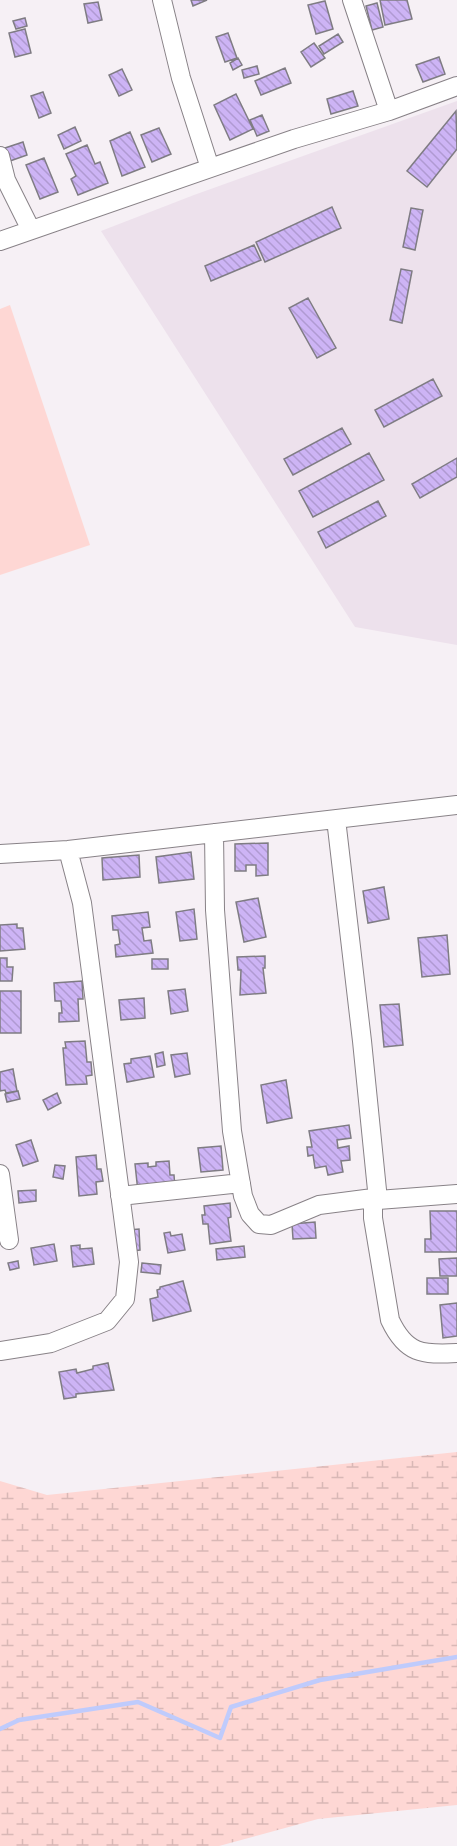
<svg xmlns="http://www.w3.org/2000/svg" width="457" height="1846" viewBox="0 0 457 1846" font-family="'Varela Round',sans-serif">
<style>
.built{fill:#ede1ec}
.wetland{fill:url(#wetland-marsh)}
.park{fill:#fed7d4}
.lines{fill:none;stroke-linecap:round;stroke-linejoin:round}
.stream{stroke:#bfcbfc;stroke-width:4.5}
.building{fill:url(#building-back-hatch);stroke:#7f7c83;stroke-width:1.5}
.minor-casing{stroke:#888287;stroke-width:20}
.minor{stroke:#fff;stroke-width:18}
</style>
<defs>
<pattern id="wetland-marsh" width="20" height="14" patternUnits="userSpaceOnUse" patternTransform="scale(1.5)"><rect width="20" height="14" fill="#fed7d4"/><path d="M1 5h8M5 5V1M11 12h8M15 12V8" fill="none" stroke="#d9b8b6"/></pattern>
<pattern id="building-back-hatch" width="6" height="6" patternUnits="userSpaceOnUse" patternTransform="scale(1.5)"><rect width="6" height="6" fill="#cdb4f5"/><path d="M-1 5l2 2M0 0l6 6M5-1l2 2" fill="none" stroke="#b09ad2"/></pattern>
</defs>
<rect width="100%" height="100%" fill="#f6f0f5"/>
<path class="built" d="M457,101V645L355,627L101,231L194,195Z"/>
<path class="wetland" d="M457,1452V1805L318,1819L219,1846H0V1481L47,1495Z"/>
<path class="park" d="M10,305L90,545L0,575V309Z"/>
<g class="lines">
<path class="stream" d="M0,1729L19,1720L138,1702L220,1738L231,1707L320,1680L457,1657"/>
</g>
<path class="building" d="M191,0H207L193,6Z
M380,0H407L412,19L385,25Z
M325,1L333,29L316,34L308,5Z
M98,2L102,20L88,23L84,4Z
M377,3L383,27L372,30L366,6Z
M25,18L27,26L16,29L13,21Z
M25,29L31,53L15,57L9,33Z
M228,33L237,58L225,62L216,37Z
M338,34L343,42L324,54L319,46Z
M314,43L325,58L311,67L301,52Z
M439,57L445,74L423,82L416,65Z
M238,58L242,65L233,70L230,63Z
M257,66L259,74L244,78L242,70Z
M285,68L291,83L261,95L255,81Z
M122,69L132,90L119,96L109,75Z
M353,91L358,106L331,114L327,99Z
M43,92L51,113L39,118L31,96Z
M236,94L253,129L230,140L214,105Z
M456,111L457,149L427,187L407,171Z
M262,115L269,131L257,136L250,120Z
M75,127L81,141L64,149L58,135Z
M159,128L171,154L152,162L141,135Z
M130,132L145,167L122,176L110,141Z
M23,142L27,155L10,161L5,148Z
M87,145L95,164L100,162L108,183L78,195L71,179L76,176L66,154Z
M44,158L58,192L40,199L26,165Z
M332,207L341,228L265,262L256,242Z
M411,208L423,210L415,250L403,247Z
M254,245L261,260L211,281L205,266Z
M401,269L412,271L402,323L390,320Z
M308,298L336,348L317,358L289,308Z
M433,379L442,396L384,427L375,410Z
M342,428L351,444L293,475L284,459Z
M369,453L384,480L313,517L299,491Z
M457,458V477L420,498L412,484Z
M378,501L386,516L326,548L318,532Z
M268,843V875L256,876V865H246V871H235V844Z
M191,852L194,879L159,883L156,857Z
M139,855L140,877L103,880L102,858Z
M384,887L389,919L368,923L363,891Z
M258,898L266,937L244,942L236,902Z
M194,909L197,939L180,941L176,912Z
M148,912L150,927L142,928L144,941L151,940L153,953L116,957L115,945L120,944L118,930H113L112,916Z
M17,924V928H23L25,949L0,951V925Z
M447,935L450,974L422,977L418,938Z
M265,956V968H263L266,993L240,995L241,970H238L237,957Z
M0,958H7V967H13L12,981H0Z
M152,959H168V969H152Z
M82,981L83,999H78L79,1021L59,1022V1013H62L61,1001H55L54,983Z
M185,989L188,1011L171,1014L168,991Z
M0,991H21V1033H0Z
M144,998L145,1018L121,1020L119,1000Z
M399,1004L403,1045L384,1047L380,1005Z
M85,1041L87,1062H91L92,1075L86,1076L87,1084L66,1085L63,1048H66L65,1042Z
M163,1052L165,1065L157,1067L155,1054Z
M187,1053L190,1074L175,1077L171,1055Z
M150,1056L154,1077L127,1082L124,1064L131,1063V1059Z
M13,1069L17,1091L6,1093L5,1090L0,1091V1072Z
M286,1080L292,1118L267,1123L261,1085Z
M18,1091L20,1099L7,1102L5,1094Z
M57,1093L61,1103L48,1110L43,1100Z
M349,1125L351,1138L337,1140L338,1148L349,1146L350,1160L341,1161L343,1172L328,1175L326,1166L315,1168L313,1155L308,1156L307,1147H312L309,1131Z
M31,1140L38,1161L23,1166L16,1145Z
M221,1146L223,1170L201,1172L198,1148Z
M96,1155L97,1169H101L103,1181L96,1182L97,1194L79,1196L76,1157Z
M169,1161L170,1175H174L175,1188L138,1192L135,1164L148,1163V1167L156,1166V1162Z
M55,1165L65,1166L63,1179L53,1177Z
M36,1190V1201L19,1203L18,1191Z
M230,1203L231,1217L228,1218L231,1241L210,1244L208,1224H203L202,1215H205L204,1206Z
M430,1211H457V1252H425V1239H431Z
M315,1222L316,1238L293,1239L292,1224Z
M139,1229L140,1250L131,1251L129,1230Z
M170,1232L171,1236L182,1234L185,1250L168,1253L164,1233Z
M54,1244L57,1261L34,1265L31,1248Z
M80,1245V1249L92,1248L94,1264L73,1267L71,1246Z
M244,1246L245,1257L217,1260L216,1249Z
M457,1258V1276H440L439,1259Z
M18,1261L19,1268L10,1270L8,1263Z
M142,1263L161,1265L160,1274L141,1272Z
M427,1278H448V1294H427Z
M183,1281L191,1311L153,1321L150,1299L158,1297L157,1290L160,1289V1287Z
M457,1303V1336L443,1338L440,1305Z
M108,1363L114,1390L76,1394V1397L64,1399L59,1372L76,1369L77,1373L93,1369V1366Z"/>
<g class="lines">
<defs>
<path id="minor" d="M162,0L181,78L210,168
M352,0L389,111
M0,156L6,180L31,230
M0,241L294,139L389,111L457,86
M336,819L362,1041L378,1200
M214,833L215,910L232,1131L243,1196L250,1214L259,1224L271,1225L319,1205L373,1198L378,1200L457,1194
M0,854L68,850L457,805
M0,1174L9,1240
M120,1196L241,1183
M373,1198V1218L390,1320C406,1354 422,1355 457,1353
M0,1351L51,1343L107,1321L125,1299L129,1262L82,903L68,850"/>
</defs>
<use href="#minor" class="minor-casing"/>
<use href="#minor" class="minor"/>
</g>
</svg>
